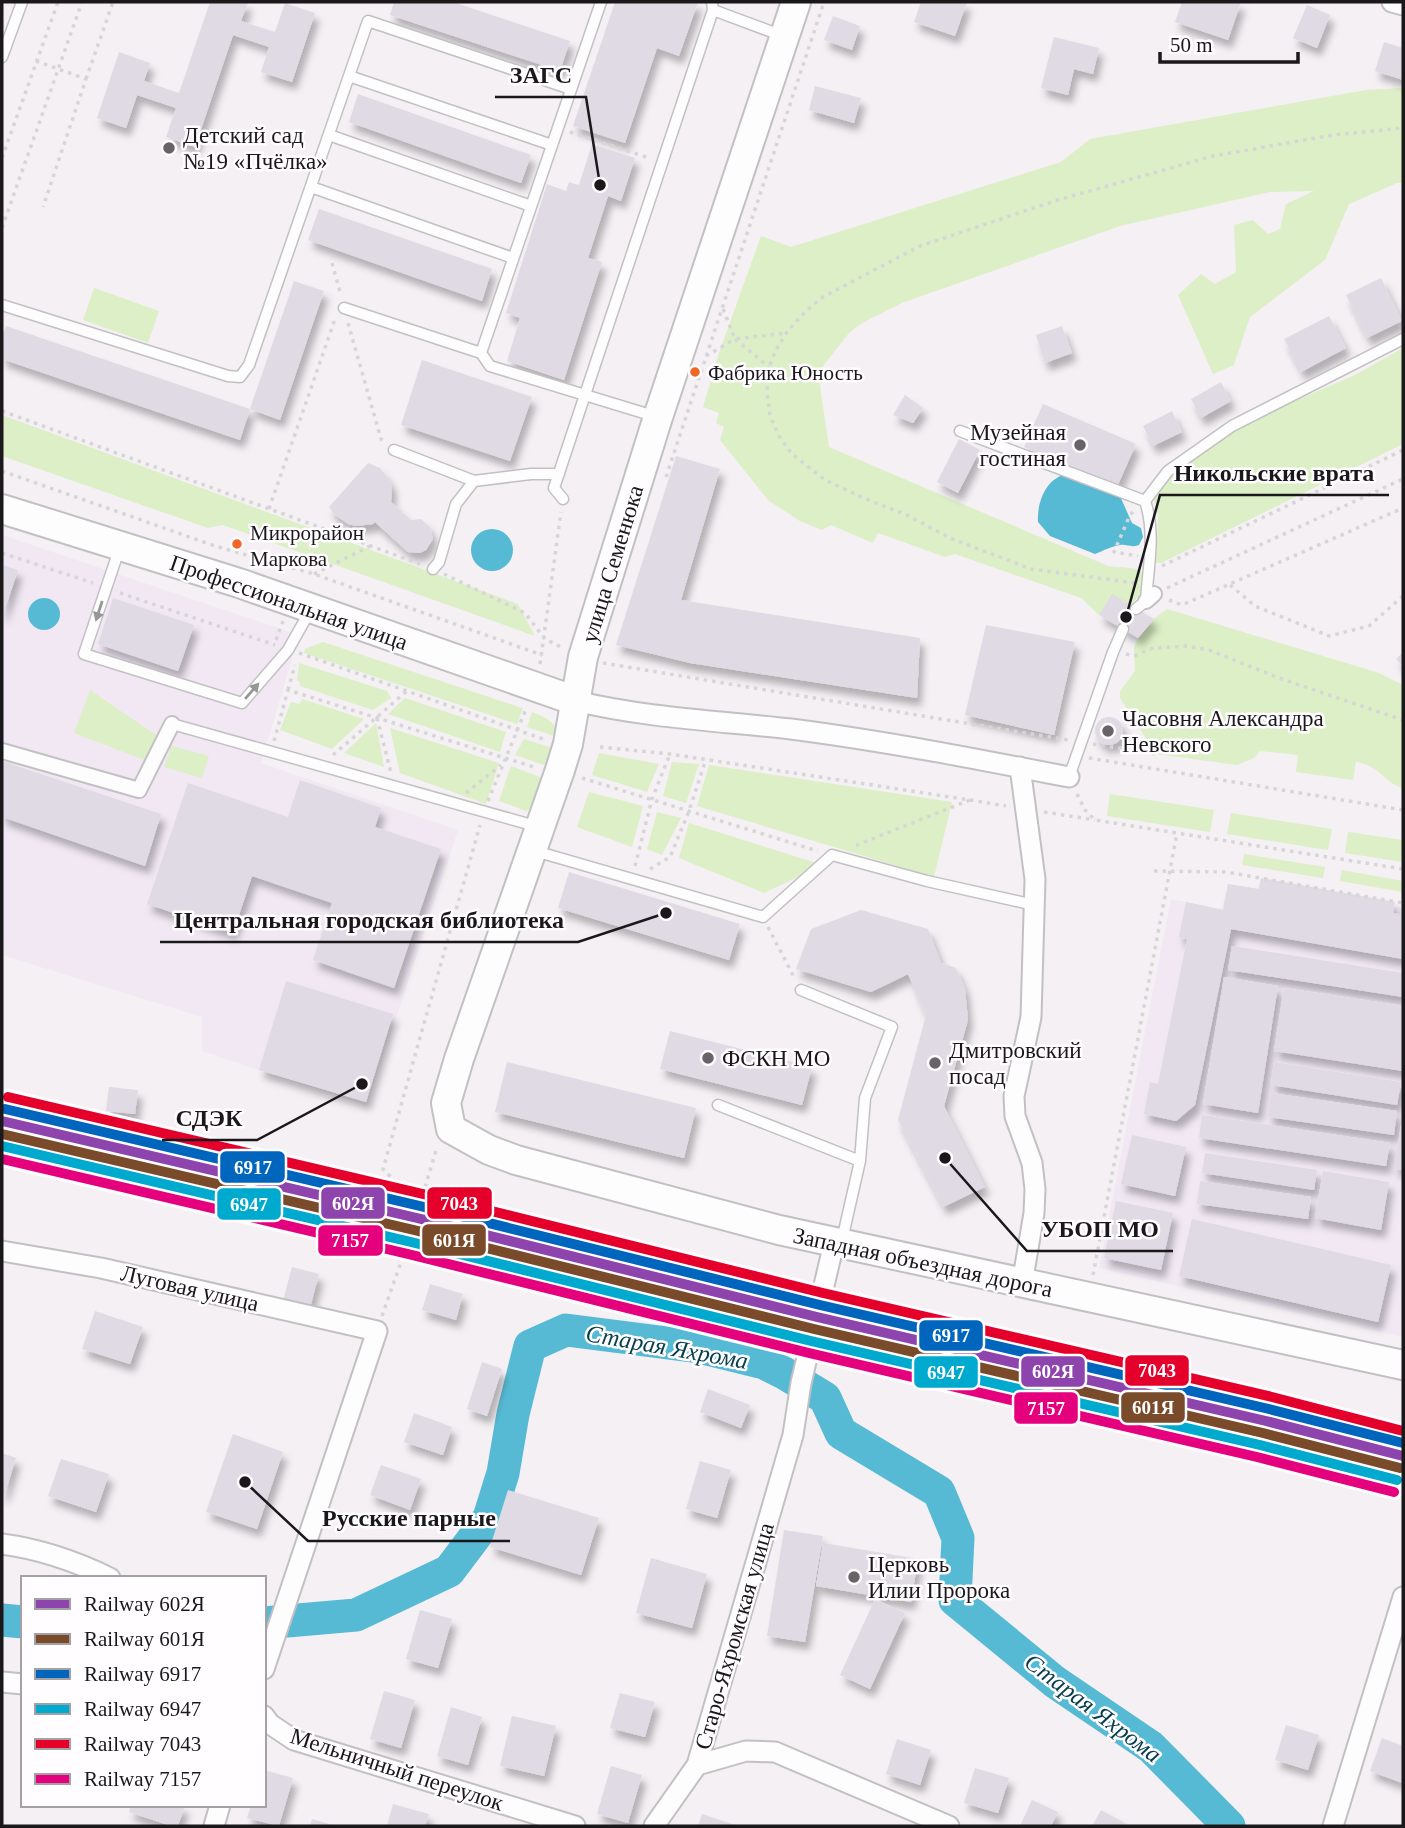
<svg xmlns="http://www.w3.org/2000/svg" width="1405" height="1828" viewBox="0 0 1405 1828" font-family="'Times New Roman',serif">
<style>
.commercial{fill:#f1e8f4}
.green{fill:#dcefc6}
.water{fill:#57bad4}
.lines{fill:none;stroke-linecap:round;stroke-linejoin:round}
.river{stroke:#57bad4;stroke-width:33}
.building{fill:#e0dae4;filter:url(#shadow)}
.service-casing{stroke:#c3c0c3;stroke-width:13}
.pedestrian-casing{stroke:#c3c0c3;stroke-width:18}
.minor-casing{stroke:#c3c0c3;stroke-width:23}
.secondary-casing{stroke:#c3c0c3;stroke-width:32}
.path{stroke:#d7d6d7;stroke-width:3.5;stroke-dasharray:3.5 5;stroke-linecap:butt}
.service{stroke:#fdfdfd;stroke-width:10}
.pedestrian{stroke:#fdfdfd;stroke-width:14}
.minor{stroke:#fdfdfd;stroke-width:19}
.secondary{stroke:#fdfdfd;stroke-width:28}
.rail{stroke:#c5c5c5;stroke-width:5;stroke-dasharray:14 7;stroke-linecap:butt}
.rail-1-casing{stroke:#fffdff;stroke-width:16}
.rail-2-casing{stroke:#fffdff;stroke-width:16}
.rail-3-casing{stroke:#fffdff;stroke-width:16}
.rail-4-casing{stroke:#fffdff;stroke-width:16}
.rail-5-casing{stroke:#fffdff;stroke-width:16}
.rail-6-casing{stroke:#fffdff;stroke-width:16}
.rail-1{stroke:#8e44ad;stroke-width:10}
.rail-2{stroke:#7a4b2a;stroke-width:10}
.rail-3{stroke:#0065bd;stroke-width:10}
.rail-4{stroke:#00a9ce;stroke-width:10}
.rail-5{stroke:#e4002b;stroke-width:10}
.rail-6{stroke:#e5007d;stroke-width:10}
.oneway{fill:#979697}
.poi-dot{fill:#676467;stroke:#fffdff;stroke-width:2.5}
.bus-dot{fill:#f26522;stroke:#fffdff;stroke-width:2.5}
.labels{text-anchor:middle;stroke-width:5;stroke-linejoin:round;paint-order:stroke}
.bus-label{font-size:21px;fill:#1b181b;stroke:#fffdff;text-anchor:start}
.poi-label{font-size:23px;fill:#1b181b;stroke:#fffdff;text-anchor:start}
.street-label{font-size:23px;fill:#1b181b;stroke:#fffdff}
.water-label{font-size:24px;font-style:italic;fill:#053e4d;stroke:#fffdff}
.leader{fill:none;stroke:#1b181b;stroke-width:2.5}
.callout-dot{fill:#1b181b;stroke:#fffdff;stroke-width:2.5}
.callout-label{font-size:24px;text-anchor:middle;font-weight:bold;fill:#1b181b;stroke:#fffdff;stroke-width:5;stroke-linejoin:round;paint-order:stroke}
.line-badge{stroke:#fffdff;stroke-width:2.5}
.badge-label{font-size:19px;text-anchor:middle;font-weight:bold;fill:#fff}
</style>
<defs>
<filter id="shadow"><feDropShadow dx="4.5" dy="8" stdDeviation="3.5" flood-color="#0004"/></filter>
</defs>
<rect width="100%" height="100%" fill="#f4f0f4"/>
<path class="commercial" d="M2,535L299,635L261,763L458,830L367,1106L202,1051V1017L2,955Z
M1261,878L1395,902L1394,906L1403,908V1337L1099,1268L1171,899L1222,909L1228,884L1258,889Z"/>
<path class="green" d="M1403,88V183H1397L1349,204L1325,260L1250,317L1234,365L1213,374L1178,295L1201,274L1215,284L1236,272L1234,225L1253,220L1268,234L1280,229L1286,204L1314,191L1270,192L1120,226L902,303L862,323L849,333L823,366L820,386L829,447L1108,566L1139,569L1145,576L1140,594L1131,605L1112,595L1099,615L1081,598L955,554L945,557L878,533L873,543L831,525L822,530L800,521L768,500L720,440L724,427L716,423L719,413L703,407L719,353L761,236L791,247L1061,162L1090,139L1366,90Z
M94,288L159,311L148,343L83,320Z
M1403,348V444L1161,563H1156L1158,517L1153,494L1189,461L1244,423L1355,375Z
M2,415L518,604L535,636L223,525L208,528L2,456Z
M1167,609L1379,673L1403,685V788C1384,783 1381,766 1356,762L1353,780L1296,772L1298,755L1260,751L1254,758L1237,765L1156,754L1120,698V691L1135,671L1134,647L1138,638L1154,619Z
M323,642L522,708H523L517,724L304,653L305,649Z
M299,663L387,691L391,698L373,710L300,686V682L297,681Z
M90,690L172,746L209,756L202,778L164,767L171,747L147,761L74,733Z
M405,698L506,732L500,752L388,714Z
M302,699L364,719L332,749L280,730L291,702L300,704Z
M532,712C546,717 556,722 560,738L527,727Z
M376,723L384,767L344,753Z
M390,728L499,763L486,804L400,773Z
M524,739L553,748L547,766L515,755Z
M599,753L659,764L647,792L592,775Z
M672,762L699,764L686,803L663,796Z
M709,765L952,802L934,877L697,806Z
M511,766L548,780L541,802L526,811L499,801Z
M589,792L643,806L632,847L577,827Z
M1110,794L1214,810L1210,832L1107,816Z
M657,812L681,818L662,855L647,849Z
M1231,813L1332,829L1328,850L1227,834Z
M689,823L823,865L764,893L679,858Z
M1348,832L1403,840V862L1345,853Z
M1244,854L1325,867L1323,878L1242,865Z
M1342,870L1403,881V892L1340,881Z"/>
<path class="water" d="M1063,475L1120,496L1132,523L1141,528L1143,537L1139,545C1131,548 1127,544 1120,545C1112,546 1103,551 1095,554L1050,536L1038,522C1037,503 1045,481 1063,475Z
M471 550a21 21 0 1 1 42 0a21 21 0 1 1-42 0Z
M28 614a16 16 0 1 1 32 0a16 16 0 1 1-32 0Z"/>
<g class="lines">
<path class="river" d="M2,1620L23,1622
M264,1623L356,1615L449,1571L489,1518L503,1473L513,1414L530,1346L566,1330L699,1347L764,1363L784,1373L825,1398L841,1433L939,1492L958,1538L955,1600L1055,1682L1151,1747L1229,1826"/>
</g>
<path class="building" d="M210,2H248L241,21L275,32L285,3L315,13L292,82L261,72L269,47L233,35L195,147L166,137L176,108L137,95L126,128L97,118L119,52L150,63L144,81L179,93Z
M394,2H453L570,41L560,71L390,15Z
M615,2H698L679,56L657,48L625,143L573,126Z
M921,2H967L955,36L914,22Z
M1182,2H1241L1228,40L1175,22Z
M1307,5L1330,15L1317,48L1293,38Z
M833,16L860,26L852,50L824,40Z
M1054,37L1099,48L1093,74L1074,69L1068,95L1041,88Z
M1384,42L1403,48V80L1375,71Z
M815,86L861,98L854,123L809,110Z
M358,94L531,155L521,183L349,122Z
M592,144L635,158L621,201L608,196L588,258L602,262L564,380L507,361L520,318L506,313L547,184L566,191L569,182L579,185Z
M319,209L492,269L482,301L308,240Z
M1381,278L1402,321L1367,338L1346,295Z
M294,281L324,291L280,420L250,409L240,440L2,359V337L6,326L250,409Z
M1329,316L1346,348L1301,372L1284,339Z
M1062,326L1072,353L1045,363L1036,335Z
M422,360L532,397L510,461L401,425Z
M1221,382L1231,401L1201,418L1191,399Z
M905,395L923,408L913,423L893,415Z
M1043,404L1136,444L1117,487L1024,447Z
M1172,411L1182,432L1153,446L1143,426Z
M959,439L980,450L958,493L937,482Z
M676,456L720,469L681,600L920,638L917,698L690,663L616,645Z
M368,463L380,468L388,478L392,486L391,502L411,520L421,519L430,527L433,539L426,550L420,553L408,552L375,522L373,524L356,526L348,524L334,514L329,507Z
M2,565L18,570L2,618Z
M1112,594L1154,619L1138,638L1099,615Z
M113,598L194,625L178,671L98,644Z
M986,625L1075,642L1054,735L965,715Z
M1403,652V667L1396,659Z
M1095 731a14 14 0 1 1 28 0a14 14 0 1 1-28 0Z
M2,761L161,814L145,866L2,817Z
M300,780L381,808L375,827L441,849L394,988L313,960L332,903L252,876L233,933L147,904L188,783L288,817Z
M569,872L740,924L729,960L558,908Z
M1261,878L1395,902L1393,913L1403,915V959L1231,929L1195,1105L1176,1121L1144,1114L1150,1082L1158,1084L1187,939L1179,937L1186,902L1223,910L1228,884L1259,889Z
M861,910L928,929L941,963L956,968L965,989L968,1020L944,1106L985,1187L943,1207L898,1120L926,1015L908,974L871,992L796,969L811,929Z
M1232,946L1403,973V997L1228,970Z
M1224,977L1278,986L1258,1113L1203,1104Z
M286,981L393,1014L366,1102L259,1070Z
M1284,988L1403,1006V1071L1274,1051Z
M670,1031L812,1067L802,1105L660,1069Z
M507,1062L696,1108L684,1158L495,1112Z
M1274,1062L1401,1082L1397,1105L1271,1085Z
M109,1087L138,1090L135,1114L106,1111Z
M1271,1093L1397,1111L1394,1135L1268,1117Z
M1202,1115L1390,1143L1386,1166L1199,1138Z
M1402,1119H1403V1170L1394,1169Z
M1132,1135L1186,1147L1175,1196L1121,1184Z
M1205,1153L1317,1170L1314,1190L1202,1173Z
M1323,1171L1389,1182L1381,1230L1315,1218Z
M1200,1181L1311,1197L1308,1219L1197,1204Z
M1116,1201L1173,1213L1161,1270L1104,1258Z
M1192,1219L1391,1265L1378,1322L1179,1276Z
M292,1267L319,1274L310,1308L283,1301Z
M430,1284L463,1294L456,1320L422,1310Z
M95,1311L143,1327L130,1364L82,1349Z
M482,1362L502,1369L487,1416L467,1409Z
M708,1389L750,1405L741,1428L700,1412Z
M414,1413L452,1427L443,1455L404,1442Z
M233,1434L283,1452L257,1529L206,1512Z
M2,1453L16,1458L4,1496L2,1495Z
M61,1459L109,1474L96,1512L48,1496Z
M700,1461L731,1470L717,1518L686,1509Z
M381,1465L421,1479L410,1510L370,1495Z
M508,1490L599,1518L581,1575L490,1547Z
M784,1530L823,1536L805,1642L767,1636Z
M823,1543L918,1559L911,1602L816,1586Z
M651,1558L707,1574L692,1628L636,1613Z
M875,1599L905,1613L870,1689L840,1675Z
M420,1610L452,1619L438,1668L406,1659Z
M384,1691L415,1700L401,1748L370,1739Z
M620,1693L655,1702L645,1737L610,1728Z
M451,1707L482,1717L468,1765L437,1756Z
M512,1716L556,1726L544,1776L500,1766Z
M1286,1725L1319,1735L1308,1770L1275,1760Z
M1382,1738L1403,1746L1402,1783L1370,1771Z
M897,1739L931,1750L920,1785L886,1774Z
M611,1766L642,1775L628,1823L597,1814Z
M975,1768L1009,1778L998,1813L964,1803Z
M264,1770L293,1778L279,1826L247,1818L251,1805H264Z
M1032,1800L1058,1812L1051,1826H1020Z
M393,1804L429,1814L425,1826H387Z
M131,1805H185L178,1826H171L129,1812Z
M1101,1810L1125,1823L1123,1826H1092Z
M702,1814L738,1826H698Z
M312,1819L336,1826H310Z"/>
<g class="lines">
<defs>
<path id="service" d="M601,2L481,353L490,366L657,417
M712,2L713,10L783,36
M2,57L22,2
M349,76L552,145
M329,135L531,206
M311,187L513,258
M2,305L228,376L240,377L249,365L368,21L571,89
M344,308L481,353
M960,431L1145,501
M394,450L474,481
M563,499L554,488L713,10
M119,550L84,654L242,703L288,650L310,611
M433,569L439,562L456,504L474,481L531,474H559
M1136,609L1146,601C1148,567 1156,534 1145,501L1168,471L1232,426L1403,339
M172,724L539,827
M1069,777L1113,652L1123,629
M535,851L763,917L832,855L927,881L1034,905
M801,990L892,1027L865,1098L860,1161L842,1240
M718,1105L860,1161"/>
<path id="pedestrian" d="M1146,601L1154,594
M2,751L139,790L172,724"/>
<path id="minor" d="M1392,2L1403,5
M576,701C646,718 720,721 791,729C884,741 977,759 1069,777
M1020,767L1035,879L1031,1017L1014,1096L1015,1116L1032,1163L1035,1189L1034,1213L1022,1284
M2,1251L101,1268L377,1331L264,1669
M2,1544C40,1549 75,1561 110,1578
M2,1682L23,1684
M264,1716L270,1724L294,1740L575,1826
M697,1765L746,1751L775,1752L949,1826
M214,1826L220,1805
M654,1826L697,1765L793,1435L801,1383L834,1243
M1333,1826L1403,1597"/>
<path id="secondary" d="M796,2L658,417L583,657L568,744L560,770L459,1059L446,1103L451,1129L489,1150L516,1160L779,1230L1403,1365
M2,509L239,583L576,701"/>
</defs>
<use href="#service" class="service-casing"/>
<use href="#pedestrian" class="pedestrian-casing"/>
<use href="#minor" class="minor-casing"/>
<use href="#secondary" class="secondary-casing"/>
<path class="path" d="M36,61L86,79L43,207
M86,79L113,2
M570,132L649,158
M2,158L58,2
M2,228L82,2
M332,263L341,295
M723,309L735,339L786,333
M348,323L381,439L384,442
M706,356L735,339L769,367
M2,411L420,564
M2,471L215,546L314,574L542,655
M666,477L824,2
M269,509L335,319
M1133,512L1130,515L1114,552L1138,556
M2,553L93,583
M1162,566L1403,450
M314,574L370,546
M444,574L525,613L545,639L563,648
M1135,583L1031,569L950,538L909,516L866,499L825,480L792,454L779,436L770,416L767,392L769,367L776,350L787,332L806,311L823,297L920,246L1058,200L1213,156L1333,135L1403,128
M1230,585L1255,606L1329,636L1369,626L1403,596
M1167,588L1403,479
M120,593L275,645
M1169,600L1182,605L1403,508
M276,640L283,621
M299,653L546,740
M1126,654L1134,656L1153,648L1186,646L1209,650L1279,678L1403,720
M603,663L1068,740
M540,664L561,512
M288,690L295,665
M377,718L391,773
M274,741L288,690L537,768
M1093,744L1156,754
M600,747L670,754L970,800L852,847
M333,755L407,691
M1089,758L1403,810
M582,778L818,851
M466,793L501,765
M1077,794L1085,810L1095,820L1403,869
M970,800L1006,806
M488,801L526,709
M1044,812L1095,820
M635,866L652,799L670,754
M650,869L670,857L689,811L706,759
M1154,871L1226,872L1403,903
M768,927L795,979
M420,1207L383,1169L480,825
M1093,1275L1177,833
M382,1316L412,1231L437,1147"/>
<use href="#service" class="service"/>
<use href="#pedestrian" class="pedestrian"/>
<use href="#minor" class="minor"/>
<use href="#secondary" class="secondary"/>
<path class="rail" d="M1266,1421L1403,1446"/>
<defs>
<path id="rail-1" d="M2,1121L417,1218L817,1317L1266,1421L1403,1456"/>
<path id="rail-2" d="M2,1134L414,1230L814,1329L1263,1433L1400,1468"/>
<path id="rail-3" d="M5,1109L420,1206L820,1305L1269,1409L1403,1443"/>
<path id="rail-4" d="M2,1146L411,1242L811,1341L1260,1445L1397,1480"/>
<path id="rail-5" d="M8,1097L423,1194L823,1293L1272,1397L1403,1431"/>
<path id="rail-6" d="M2,1159L408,1254L809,1353L1257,1457L1394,1492"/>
</defs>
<use href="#rail-1" class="rail-1-casing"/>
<use href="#rail-2" class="rail-2-casing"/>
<use href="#rail-3" class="rail-3-casing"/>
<use href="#rail-4" class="rail-4-casing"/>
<use href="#rail-5" class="rail-5-casing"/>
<use href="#rail-6" class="rail-6-casing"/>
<use href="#rail-1" class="rail-1"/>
<use href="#rail-2" class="rail-2"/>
<use href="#rail-3" class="rail-3"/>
<use href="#rail-4" class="rail-4"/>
<use href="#rail-5" class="rail-5"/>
<use href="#rail-6" class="rail-6"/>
</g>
<defs><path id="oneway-solid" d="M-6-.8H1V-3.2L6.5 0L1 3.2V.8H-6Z" transform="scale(1.75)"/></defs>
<g class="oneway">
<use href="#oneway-solid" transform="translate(99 611) rotate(108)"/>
<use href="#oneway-solid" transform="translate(252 691) rotate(-49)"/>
</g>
<g class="poi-dot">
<circle cx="169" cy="148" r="7"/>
<circle cx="1080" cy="445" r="7"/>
<circle cx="1108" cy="731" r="7"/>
<circle cx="708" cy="1058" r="7"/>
<circle cx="935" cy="1063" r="7"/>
<circle cx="854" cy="1577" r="7"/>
</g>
<g class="bus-dot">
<circle cx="695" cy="372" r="6"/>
<circle cx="237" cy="544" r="6"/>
</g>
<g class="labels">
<g class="bus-label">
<text x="708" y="380">Фабрика Юность</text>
<text x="250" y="540">Микрорайон<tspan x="250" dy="26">Маркова</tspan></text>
</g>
<g class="poi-label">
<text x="183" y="143">Детский сад<tspan x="183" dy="26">№19 «Пчёлка»</tspan></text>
<text x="1066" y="440" text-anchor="end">Музейная<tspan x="1066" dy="26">гостиная</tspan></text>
<text x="1122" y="726">Часовня Александра<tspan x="1122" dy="26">Невского</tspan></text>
<text x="949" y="1058">Дмитровский<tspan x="949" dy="26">посад</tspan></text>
<text x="722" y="1066">ФСКН МО</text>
<text x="868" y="1572">Церковь<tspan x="868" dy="26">Илии Пророка</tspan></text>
</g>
<g class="street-label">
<text transform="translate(612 564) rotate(-73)" y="8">улица Семенюка</text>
<text transform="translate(289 602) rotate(19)" y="8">Профессиональная улица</text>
<text transform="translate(923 1262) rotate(12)" y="8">Западная объездная дорога</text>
<text transform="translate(190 1288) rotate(13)" y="8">Луговая улица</text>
<text transform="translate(734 1636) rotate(-74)" y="8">Старо-Яхромская улица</text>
<text transform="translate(397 1769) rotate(18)" y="8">Мельничный переулок</text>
</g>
<g class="water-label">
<text transform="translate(667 1347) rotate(10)" y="8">Старая Яхрома</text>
<text transform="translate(1093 1708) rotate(37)" y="8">Старая Яхрома</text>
</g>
</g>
<path class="leader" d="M600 185L586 97H495M1126 617L1160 495H1389M666 913L578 942H160M362 1084L257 1140H162M945 1158L1027 1251H1173M245 1482L308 1541H510"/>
<g class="callout-dot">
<circle cx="600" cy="185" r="7"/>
<circle cx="1126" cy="617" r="7"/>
<circle cx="666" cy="913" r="7"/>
<circle cx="362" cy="1084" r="7"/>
<circle cx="945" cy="1158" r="7"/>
<circle cx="245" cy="1482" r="7"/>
</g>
<g class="callout-label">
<text x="541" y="83">ЗАГС</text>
<text x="1274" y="481">Никольские врата</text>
<text x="369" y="928">Центральная городская библиотека</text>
<text x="209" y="1126">СДЭК</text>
<text x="1100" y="1237">УБОП МО</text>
<text x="409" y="1526">Русские парные</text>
</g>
<g class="line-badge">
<rect x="219" y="1150" width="67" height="34" rx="7" fill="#0065bd"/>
<rect x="320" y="1186" width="66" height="34" rx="7" fill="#8e44ad"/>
<rect x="426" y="1186" width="67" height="34" rx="7" fill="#e4002b"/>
<rect x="216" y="1187" width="66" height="34" rx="7" fill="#00a9ce"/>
<rect x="421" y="1223" width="66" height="34" rx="7" fill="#7a4b2a"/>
<rect x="317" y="1224" width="67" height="33" rx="7" fill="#e5007d"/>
<rect x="918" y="1319" width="66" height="33" rx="7" fill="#0065bd"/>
<rect x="1124" y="1354" width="66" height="33" rx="7" fill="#e4002b"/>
<rect x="1020" y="1355" width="66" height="33" rx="7" fill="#8e44ad"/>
<rect x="913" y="1355" width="66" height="34" rx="7" fill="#00a9ce"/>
<rect x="1120" y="1391" width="66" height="33" rx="7" fill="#7a4b2a"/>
<rect x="1013" y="1391" width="66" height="34" rx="7" fill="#e5007d"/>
</g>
<g class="badge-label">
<text x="253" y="1174">6917</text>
<text x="353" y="1210">602Я</text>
<text x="459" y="1210">7043</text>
<text x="249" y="1211">6947</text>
<text x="454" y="1247">601Я</text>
<text x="350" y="1247">7157</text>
<text x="951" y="1342">6917</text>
<text x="1157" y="1377">7043</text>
<text x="1053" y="1378">602Я</text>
<text x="946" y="1379">6947</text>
<text x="1153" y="1414">601Я</text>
<text x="1046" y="1415">7157</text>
</g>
<rect width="1405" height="1828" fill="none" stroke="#1b181b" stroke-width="7"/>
<rect x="21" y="1576" width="245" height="231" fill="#fffdff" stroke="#a4a1a4" stroke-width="2"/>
<rect x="35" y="1599" width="35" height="10" fill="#8e44ad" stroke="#a4a1a4" stroke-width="2"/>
<text x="84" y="1611" font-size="21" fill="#1b181b">Railway 602Я</text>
<rect x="35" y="1634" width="35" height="10" fill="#7a4b2a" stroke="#a4a1a4" stroke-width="2"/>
<text x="84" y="1646" font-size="21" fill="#1b181b">Railway 601Я</text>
<rect x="35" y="1669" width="35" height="10" fill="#0065bd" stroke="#a4a1a4" stroke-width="2"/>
<text x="84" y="1681" font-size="21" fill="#1b181b">Railway 6917</text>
<rect x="35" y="1704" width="35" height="10" fill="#00a9ce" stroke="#a4a1a4" stroke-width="2"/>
<text x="84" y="1716" font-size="21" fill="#1b181b">Railway 6947</text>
<rect x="35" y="1739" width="35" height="10" fill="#e4002b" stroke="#a4a1a4" stroke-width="2"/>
<text x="84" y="1751" font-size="21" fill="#1b181b">Railway 7043</text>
<rect x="35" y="1774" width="35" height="10" fill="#e5007d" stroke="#a4a1a4" stroke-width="2"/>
<text x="84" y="1786" font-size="21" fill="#1b181b">Railway 7157</text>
<path d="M1160 52v10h138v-10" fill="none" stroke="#1b181b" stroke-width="3.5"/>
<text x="1170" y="52" font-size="21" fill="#1b181b" stroke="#fffdff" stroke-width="5" paint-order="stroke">50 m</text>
</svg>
